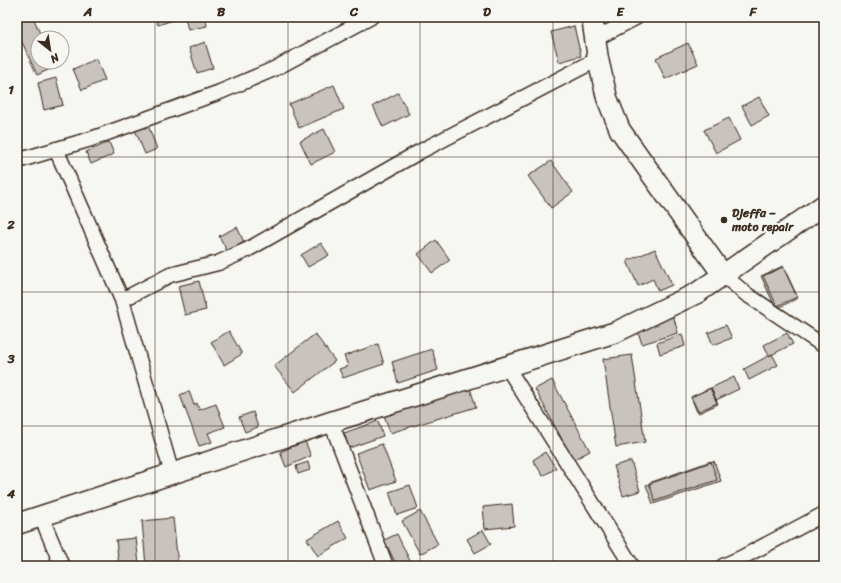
<svg xmlns="http://www.w3.org/2000/svg" width="841" height="583" viewBox="0 0 841 583" font-family="Sriracha,sans-serif">
<style>
.building{fill:#c8c3be;stroke:#3b2a1e}
.lines{fill:none;stroke-linecap:round;stroke-linejoin:round}
.street-casing{stroke:#3b2a1e;stroke-width:17}
.secondary-casing{stroke:#3b2a1e;stroke-width:23}
.street{stroke:#f6f6f2;stroke-width:14}
.secondary{stroke:#f6f6f2;stroke-width:20}
.grid{fill:none;stroke:#3b2a1e;stroke-width:1;stroke-opacity:0.55}
.poi-dot{fill:#3b2a1e;stroke:#f6f6f2;stroke-width:1.5}
.labels{text-anchor:middle;stroke-width:4;stroke-linejoin:round;paint-order:stroke}
.poi-label{font-size:12px;font-weight:bold;fill:#3b2a1e;stroke:#f6f6f2;text-anchor:start}
.neatline{fill:none;stroke:#3b2a1e;stroke-width:1.5}
.grid-label{font-size:13px;text-anchor:middle;font-weight:bold;fill:#3b2a1e}
</style>
<rect width="100%" height="100%" fill="#f6f6f2"/>
<filter id="ink" filterUnits="userSpaceOnUse"><feTurbulence type="fractalNoise" baseFrequency=".025" numOctaves="2"/><feDisplacementMap in="SourceGraphic" scale="8" xChannelSelector="R" yChannelSelector="G"/><feConvolveMatrix kernelMatrix="1 2 1 2 8 2 1 2 1" color-interpolation-filters="sRGB"/></filter>
<g filter="url(#ink)">
<path class="building" d="M17,17H33L42,38H38V62H53L55,67L37,75L17,31Z
M155,17H175L176,19L158,25Z
M185,17H205L207,26L188,30Z
M508,17H533L509,21Z
M574,26L581,56L559,62L551,32Z
M205,42L213,68L197,73L189,48Z
M688,43L698,64L665,79L656,58Z
M96,59L105,80L82,90L73,69Z
M56,78L63,105L44,110L38,83Z
M334,85L344,109L299,128L289,104Z
M398,93L409,114L383,127L373,106Z
M759,97L769,116L752,125L742,106Z
M729,118L740,140L716,153L704,130Z
M148,125L157,149L145,154L135,130Z
M324,129L335,152L311,164L300,141Z
M109,142L114,154L91,164L86,152Z
M551,161L573,192L551,208L528,176Z
M237,227L244,242L227,251L219,236Z
M436,240L450,260L432,273L418,254Z
M321,243L329,255L308,267L301,255Z
M655,249L672,285L658,291L653,279L638,286L627,261Z
M783,266L798,298L776,309L761,276Z
M783,267L797,297L777,306L763,276Z
M199,281L206,310L185,315L178,286Z
M673,315L678,333L642,344L636,326Z
M726,325L732,338L713,345L708,333Z
M229,331L242,354L224,365L211,342Z
M787,333L793,344L769,356L764,345Z
M315,334L335,361L295,392L274,366Z
M682,334L685,346L660,354L657,343Z
M378,344L384,364L343,378L339,369L348,366L344,356Z
M432,349L438,370L398,383L392,362Z
M772,354L778,365L749,380L744,369Z
M632,355L645,442L616,447L603,359Z
M734,377L739,389L716,400L711,388Z
M552,380L590,451L573,460L535,389Z
M470,388L476,407L390,433L384,415Z
M710,388L717,403L697,412L691,397Z
M711,388L718,404L699,413L691,397Z
M189,391L194,405L197,403L199,410L216,404L225,427L208,433L212,442L199,446L180,395Z
M253,412L258,427L245,432L239,417Z
M378,421L383,436L349,448L344,433Z
M305,441L311,456L286,467L280,452Z
M382,444L396,481L370,490L356,453Z
M545,452L556,468L543,476L533,460Z
M631,461L640,491L623,496L614,466Z
M711,461L717,480L655,501L649,483Z
M714,461L721,481L653,504L646,485Z
M308,462L310,470L298,474L296,466Z
M410,485L418,508L397,515L389,492Z
M512,504L514,526L485,529L483,507Z
M420,511L438,544L420,554L402,521Z
M173,518L178,565L146,566L142,521Z
M338,521L348,538L318,556L307,539Z
M483,530L491,544L475,553L467,539Z
M397,534L410,561L401,566H397L384,540Z
M136,538L139,564L119,566L116,540Z"/>
<g class="lines">
<defs>
<path id="street" d="M595,39L637,17
M56,149L122,300L172,474
M17,161L91,139L220,92L274,69L371,17
M723,275L746,294L824,346
M122,300L170,275L218,263L247,250L419,152L598,59
M507,367L632,566
M331,422L386,566
M41,516L62,566
M723,566L741,558L824,514"/>
<path id="secondary" d="M592,17L598,59L607,98L620,130L723,275
M17,524L331,422L616,332L697,293L824,205"/>
</defs>
<use href="#street" class="street-casing"/>
<use href="#secondary" class="secondary-casing"/>
<use href="#street" class="street"/>
<use href="#secondary" class="secondary"/>
</g>
</g>
<path class="grid" d="M155,17V566M288,17V566M420,17V566M553,17V566M686,17V566M17,157H824M17,292H824M17,426H824"/>
<circle class="poi-dot" cx="724" cy="220" r="4"/>
<g class="labels">
<g class="poi-label">
<text x="732" y="217">Djeffa –<tspan x="732" dy="14">moto repair</tspan></text>
</g>
</g>
<rect width="841" height="583" fill="none" stroke="#f6f6f2" stroke-width="44"/>
<g transform="translate(50 50) rotate(150)"><circle r="19" fill="#f6f6f2" stroke="#aba49d"/>
<path d="M0-3L7 15L0 10L-7 15Z" fill="#3b2a1e"/>
<text y="-6" font-size="11" font-weight="bold" text-anchor="middle" fill="#3b2a1e">N</text>
</g>
<rect x="22" y="22" width="797" height="539" class="neatline"/>
<g class="grid-label">
<text x="88" y="16">A</text>
<text x="221" y="16">B</text>
<text x="354" y="16">C</text>
<text x="487" y="16">D</text>
<text x="620" y="16">E</text>
<text x="753" y="16">F</text>
<text x="11" y="94">1</text>
<text x="11" y="229">2</text>
<text x="11" y="363">3</text>
<text x="11" y="498">4</text>
</g>
</svg>
